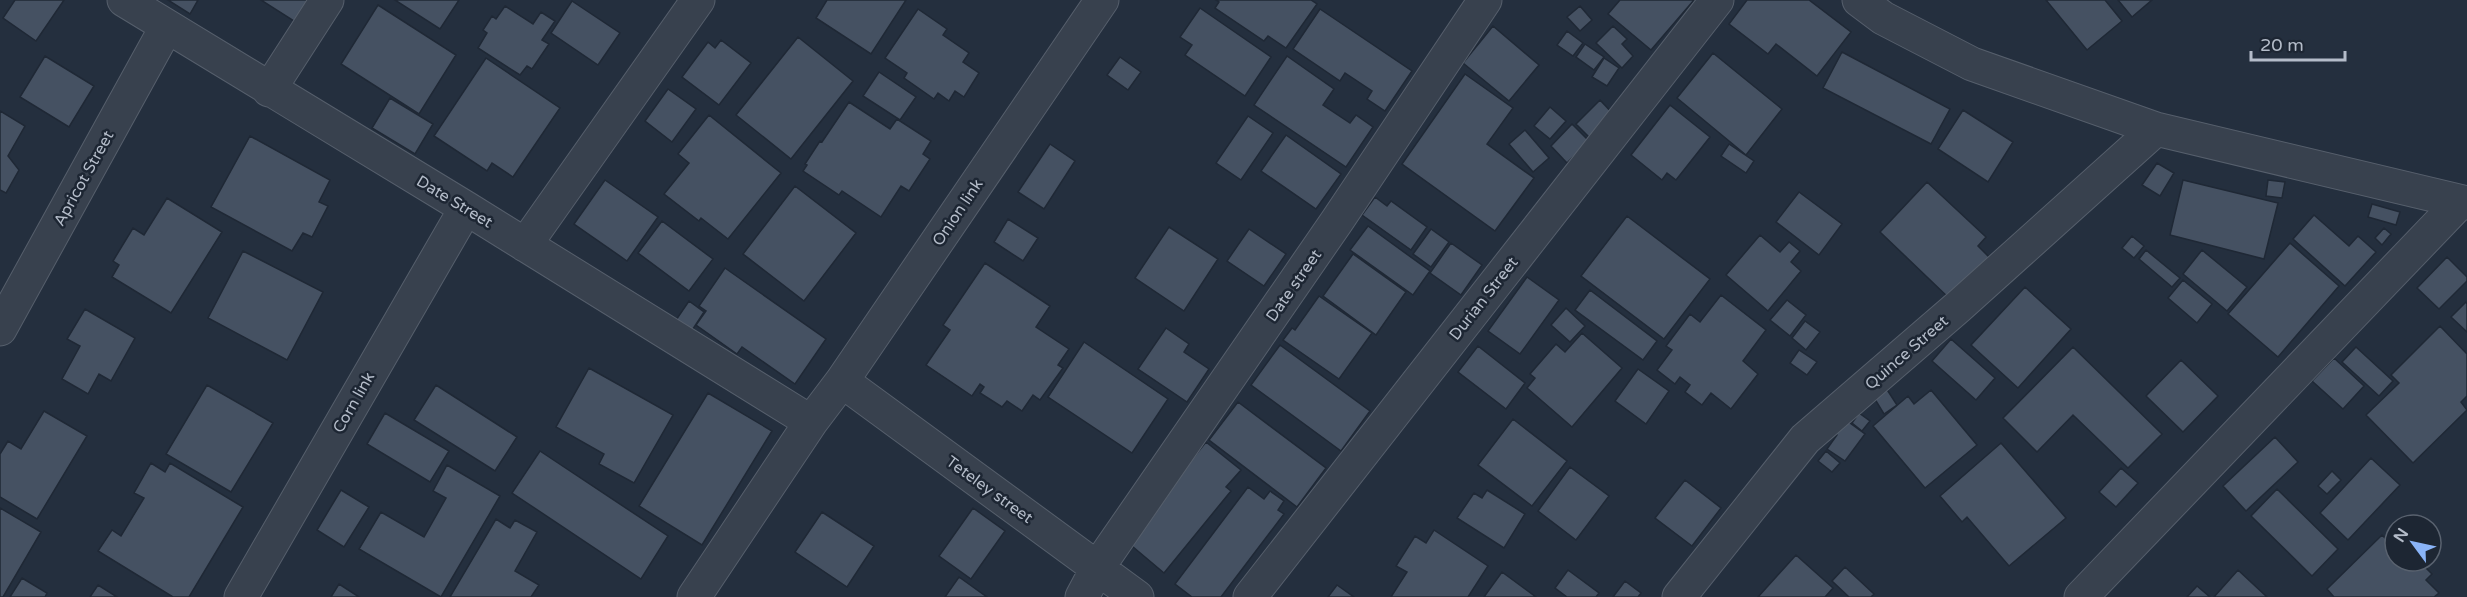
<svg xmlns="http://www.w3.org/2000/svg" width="2467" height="597" viewBox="0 0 2467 597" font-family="'Varela Round',sans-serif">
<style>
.building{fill:#455162;stroke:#1f2835;stroke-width:1.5}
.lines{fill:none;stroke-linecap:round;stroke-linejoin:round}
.minor-casing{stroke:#565f6c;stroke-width:35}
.minor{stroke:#38414e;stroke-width:33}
.labels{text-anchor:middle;stroke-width:5;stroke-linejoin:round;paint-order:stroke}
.street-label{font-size:16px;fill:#b4bcc9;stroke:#1d2633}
</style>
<rect width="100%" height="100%" fill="#242f3e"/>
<path class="building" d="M15,0H64L36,41L3,18Z
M168,0H198L190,14Z
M261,0H311L297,23Z
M395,0H459L440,29Z
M827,0H906L871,54L816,18Z
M1216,0H1311L1317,4L1286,48L1268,36L1264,41L1215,8L1219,2Z
M1620,0H1694L1651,50L1608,14Z
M1747,0H1809L1851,32L1817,76L1776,44L1768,54L1729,24Z
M2046,0H2105L2122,21L2087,50Z
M2118,0H2152L2132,17Z
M572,1L620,33L598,65L551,33Z
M378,5L456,55L419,114L341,64Z
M505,6L533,24L541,12L555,21L542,40L549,44L532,69L527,66L520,75L478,48L487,33L483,30L492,16L496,19Z
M1580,6L1592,20L1580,31L1567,17Z
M1200,8L1271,57L1245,96L1185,55L1192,45L1180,37Z
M918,9L947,29L943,35L969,53L963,62L979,73L964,97L955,91L949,101L938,93L934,99L904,78L907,73L885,58Z
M1320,9L1412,71L1385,111L1367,99L1372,91L1345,73L1340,81L1293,49Z
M1493,26L1539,65L1509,101L1463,63Z
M1613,26L1627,39L1622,44L1633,56L1622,68L1596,43Z
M1567,31L1583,43L1573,56L1557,45Z
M798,37L853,81L791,159L736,115Z
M721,40L751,63L719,105L682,77L708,42L715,48Z
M1585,44L1604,57L1594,70L1576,57Z
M1842,52L1950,109L1931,144L1823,88Z
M1713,53L1782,109L1746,155L1677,98Z
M45,56L94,86L69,127L20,97Z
M1287,56L1334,89L1323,105L1350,123L1356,115L1373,127L1346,167L1254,105Z
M1120,57L1141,72L1128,90L1107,75Z
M486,58L560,108L513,177L492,163L487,171L434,136Z
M1604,58L1619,68L1607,86L1592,77Z
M879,72L916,97L900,120L863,96Z
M1465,74L1513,108L1487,144L1534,178L1495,231L1402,164Z
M668,89L696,109L672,142L645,121Z
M390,98L433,124L415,154L372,128Z
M1600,100L1615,116L1592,140L1576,124Z
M849,102L890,129L897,119L931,141L923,154L930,159L909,191L901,186L881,217L842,191L839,195L803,171L807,165L805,164L820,141L822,142Z
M1670,105L1710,137L1676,180L1667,173L1662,180L1631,155Z
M1550,107L1566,121L1550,139L1534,126Z
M1963,110L2013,142L1988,182L1938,149Z
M0,111L25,126L8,156L19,170L6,193L0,190Z
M709,115L781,173L728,239L701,218L699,221L664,194L689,163L678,154Z
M1248,116L1273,133L1241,180L1216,163Z
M1572,124L1589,141L1567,163L1551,146Z
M1525,130L1549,158L1533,172L1509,144Z
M1286,135L1341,174L1316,209L1261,171Z
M250,136L330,180L319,202L328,206L312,237L303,233L292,251L211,207Z
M1050,144L1075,161L1044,209L1018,192Z
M1729,144L1754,161L1746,173L1721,156Z
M2157,163L2174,173L2160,196L2142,185Z
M605,180L658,217L627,261L574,224Z
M2183,180L2278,203L2264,259L2170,235Z
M2268,180L2285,182L2282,198L2266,196Z
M1927,182L1986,237L1978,246L1990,258L1951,300L1880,232Z
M795,186L856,233L804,301L743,254Z
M1799,192L1842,224L1819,255L1776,222Z
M1375,197L1387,206L1391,201L1427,227L1411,250L1362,215Z
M167,198L222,232L171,313L112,277L119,265L113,261L133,228L144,235Z
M2372,204L2400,212L2396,225L2368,217Z
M2314,215L2349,246L2358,236L2376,252L2345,286L2293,239Z
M1627,216L1710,279L1664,339L1581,276Z
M1008,219L1038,238L1023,261L994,242Z
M662,221L713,259L689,291L638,253Z
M1368,226L1430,271L1413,295L1350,250Z
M1169,227L1218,259L1184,311L1135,278Z
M2384,228L2391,234L2382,245L2375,238Z
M1249,229L1286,254L1264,286L1227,261Z
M1431,229L1449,242L1431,267L1413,254Z
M1760,235L1780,252L1789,242L1800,251L1791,262L1801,271L1768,311L1726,275Z
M2132,236L2144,246L2134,258L2122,248Z
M1451,243L1482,265L1461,295L1430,273Z
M2290,243L2339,286L2278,357L2228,314Z
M2146,250L2180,278L2172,287L2139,259Z
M2202,250L2247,287L2227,311L2183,274Z
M243,251L323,292L287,360L208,318Z
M1353,254L1406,292L1376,335L1323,296Z
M2447,257L2467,277V281L2439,309L2417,288Z
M985,263L1050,306L1036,327L1069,349L1058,365L1063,368L1040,400L1033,395L1022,411L1007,401L1002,407L980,393L984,387L980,384L972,396L926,365L950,330L943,325Z
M725,268L826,339L795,384L742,347L737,354L696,325L706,311L699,306Z
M1527,277L1559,300L1520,354L1488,331Z
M2183,280L2212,304L2197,323L2168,298Z
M2025,287L2071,329L2018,388L1971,345Z
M1590,290L1657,341L1643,360L1575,310Z
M1721,295L1766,330L1743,361L1758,374L1731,409L1711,393L1702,405L1685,392L1690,385L1680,377L1675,384L1657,370L1672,350L1666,346L1690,314L1700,322Z
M1319,296L1372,333L1339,379L1283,340L1292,328L1295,330Z
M1787,300L1806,315L1790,336L1770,320Z
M689,301L704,312L691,332L676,320Z
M2466,302L2467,304V332L2451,317Z
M1566,308L1585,326L1570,342L1551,325Z
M85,309L135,338L111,381L99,374L88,394L62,379L80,346L67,339Z
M1805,321L1820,332L1806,350L1792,338Z
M2440,326L2467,354V396L2461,402L2467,410L2413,463L2366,415L2399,383L2391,375Z
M1166,328L1189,344L1184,352L1209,369L1187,402L1138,369Z
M1582,333L1622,368L1572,427L1527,388L1535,378L1530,374L1556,344L1565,352Z
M1951,339L1995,378L1976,400L1932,361Z
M1084,342L1168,399L1132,453L1048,397Z
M1280,345L1370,411L1341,451L1251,385Z
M1478,346L1525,383L1506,409L1458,372Z
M2073,347L2162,434L2128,468L2073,415L2037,452L2003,418Z
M2356,347L2393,381L2379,396L2342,362Z
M1799,350L1817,362L1807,375L1790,363Z
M2334,358L2364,386L2343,409L2312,381Z
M2181,360L2218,396L2183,432L2146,396Z
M589,368L673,415L634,483L599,464L604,454L556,427Z
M1638,369L1669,391L1646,424L1615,401Z
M207,385L273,423L231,492L166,454Z
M436,385L517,437L495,471L414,420Z
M1886,388L1897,405L1884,414L1873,396Z
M1931,390L1977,445L1925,488L1873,426L1908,396L1914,404Z
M708,393L772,431L702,545L639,506Z
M1238,402L1326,468L1297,507L1209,440Z
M44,411L87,436L37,519L0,497V454L8,441L21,449Z
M385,413L449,451L430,482L367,444Z
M1859,413L1870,421L1862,431L1852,423Z
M1843,418L1865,434L1845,461L1827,449L1837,435L1833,432Z
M1513,419L1567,461L1532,506L1478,465Z
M2275,437L2298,462L2246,511L2223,486Z
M1206,442L1241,470L1226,487L1231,491L1164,573L1126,541Z
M2001,443L2066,518L2009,566L1967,517L1962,522L1940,496Z
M540,451L668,536L641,579L512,493Z
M1826,451L1840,463L1832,472L1818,461Z
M2371,458L2400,485L2348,540L2320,513Z
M151,463L165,472L170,463L243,507L189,597H173L98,551L112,530L121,536L144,498L134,493Z
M447,465L500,496L441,597L359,549L381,512L424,537L446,498L433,491Z
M1570,467L1609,496L1576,540L1538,511Z
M2121,468L2138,483L2116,507L2099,492Z
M2332,471L2341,480L2327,494L2318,486Z
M1685,480L1721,508L1692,546L1655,518Z
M1248,487L1264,499L1270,491L1284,501L1278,510L1284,514L1221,597H1192L1175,584Z
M2277,489L2338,549L2312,576L2251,516Z
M341,490L369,507L344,547L317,530Z
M1487,490L1525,514L1504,548L1457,518L1474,493L1482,498Z
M0,508L41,532L3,597H0Z
M973,508L1005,531L971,579L939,556Z
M822,512L874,546L847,587L795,552Z
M496,519L510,528L515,520L537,532L515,571L539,585L531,597H450Z
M1434,530L1488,566L1468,597H1391L1407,572L1396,566L1415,536L1426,543Z
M2382,535L2395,548V561H2419L2432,574L2426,580L2439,593L2434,597H2334L2327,589Z
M1796,555L1833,588L1825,597H1758Z
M1845,567L1874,594L1871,597H1849L1832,581Z
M1568,570L1599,593L1596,597H1567L1555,588Z
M2238,570L2267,597H2214Z
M1502,572L1536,597H1484Z
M959,577L987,597H945Z
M22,578L47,593L45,597H10Z
M1625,581L1641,593L1638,597H1613Z
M339,584L359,597H331Z
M98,585L117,597H90Z
M1337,585L1354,597H1328Z
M2197,586L2210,597H2187Z"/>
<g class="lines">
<defs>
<path id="minor" d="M124,0L466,208L811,422L842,381L1102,0
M1859,0L1883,18L1972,64L2156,129L2467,203
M269,90L327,0
M525,245L698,0
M0,329L166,28
M842,381L1137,597
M241,597L466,208
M694,597L811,422
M1082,597L1098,567L1337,221L1485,0
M1250,597L1717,0
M1679,597L1805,439L1958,307L2156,129
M2081,597L2460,202"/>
</defs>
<use href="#minor" class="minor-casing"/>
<use href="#minor" class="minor"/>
</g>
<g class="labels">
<g class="street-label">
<text transform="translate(83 178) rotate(-61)" y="6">Apricot Street</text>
<text transform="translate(455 201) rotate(31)" y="6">Date Street</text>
<text transform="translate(957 212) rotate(-56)" y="6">Onion link</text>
<text transform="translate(1293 285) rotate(-55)" y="6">Date street</text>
<text transform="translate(1483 298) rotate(-52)" y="6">Durian Street</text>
<text transform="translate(1906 352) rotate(-41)" y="6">Quince Street</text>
<text transform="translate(353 402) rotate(-60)" y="6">Corn link</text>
<text transform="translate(990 489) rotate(36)" y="6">Teteley street</text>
</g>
</g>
<g transform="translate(2413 543) rotate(303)"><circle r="28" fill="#1d2633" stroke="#59626f" stroke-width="1.5"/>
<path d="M0-4.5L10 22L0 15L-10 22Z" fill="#8ab4f8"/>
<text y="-9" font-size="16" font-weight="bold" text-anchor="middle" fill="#b4bcc9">N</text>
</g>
<path d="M2251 51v9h94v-9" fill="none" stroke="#b4bcc9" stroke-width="3"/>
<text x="2260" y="51" font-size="18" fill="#b4bcc9" stroke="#1d2633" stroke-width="4.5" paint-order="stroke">20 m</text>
</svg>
